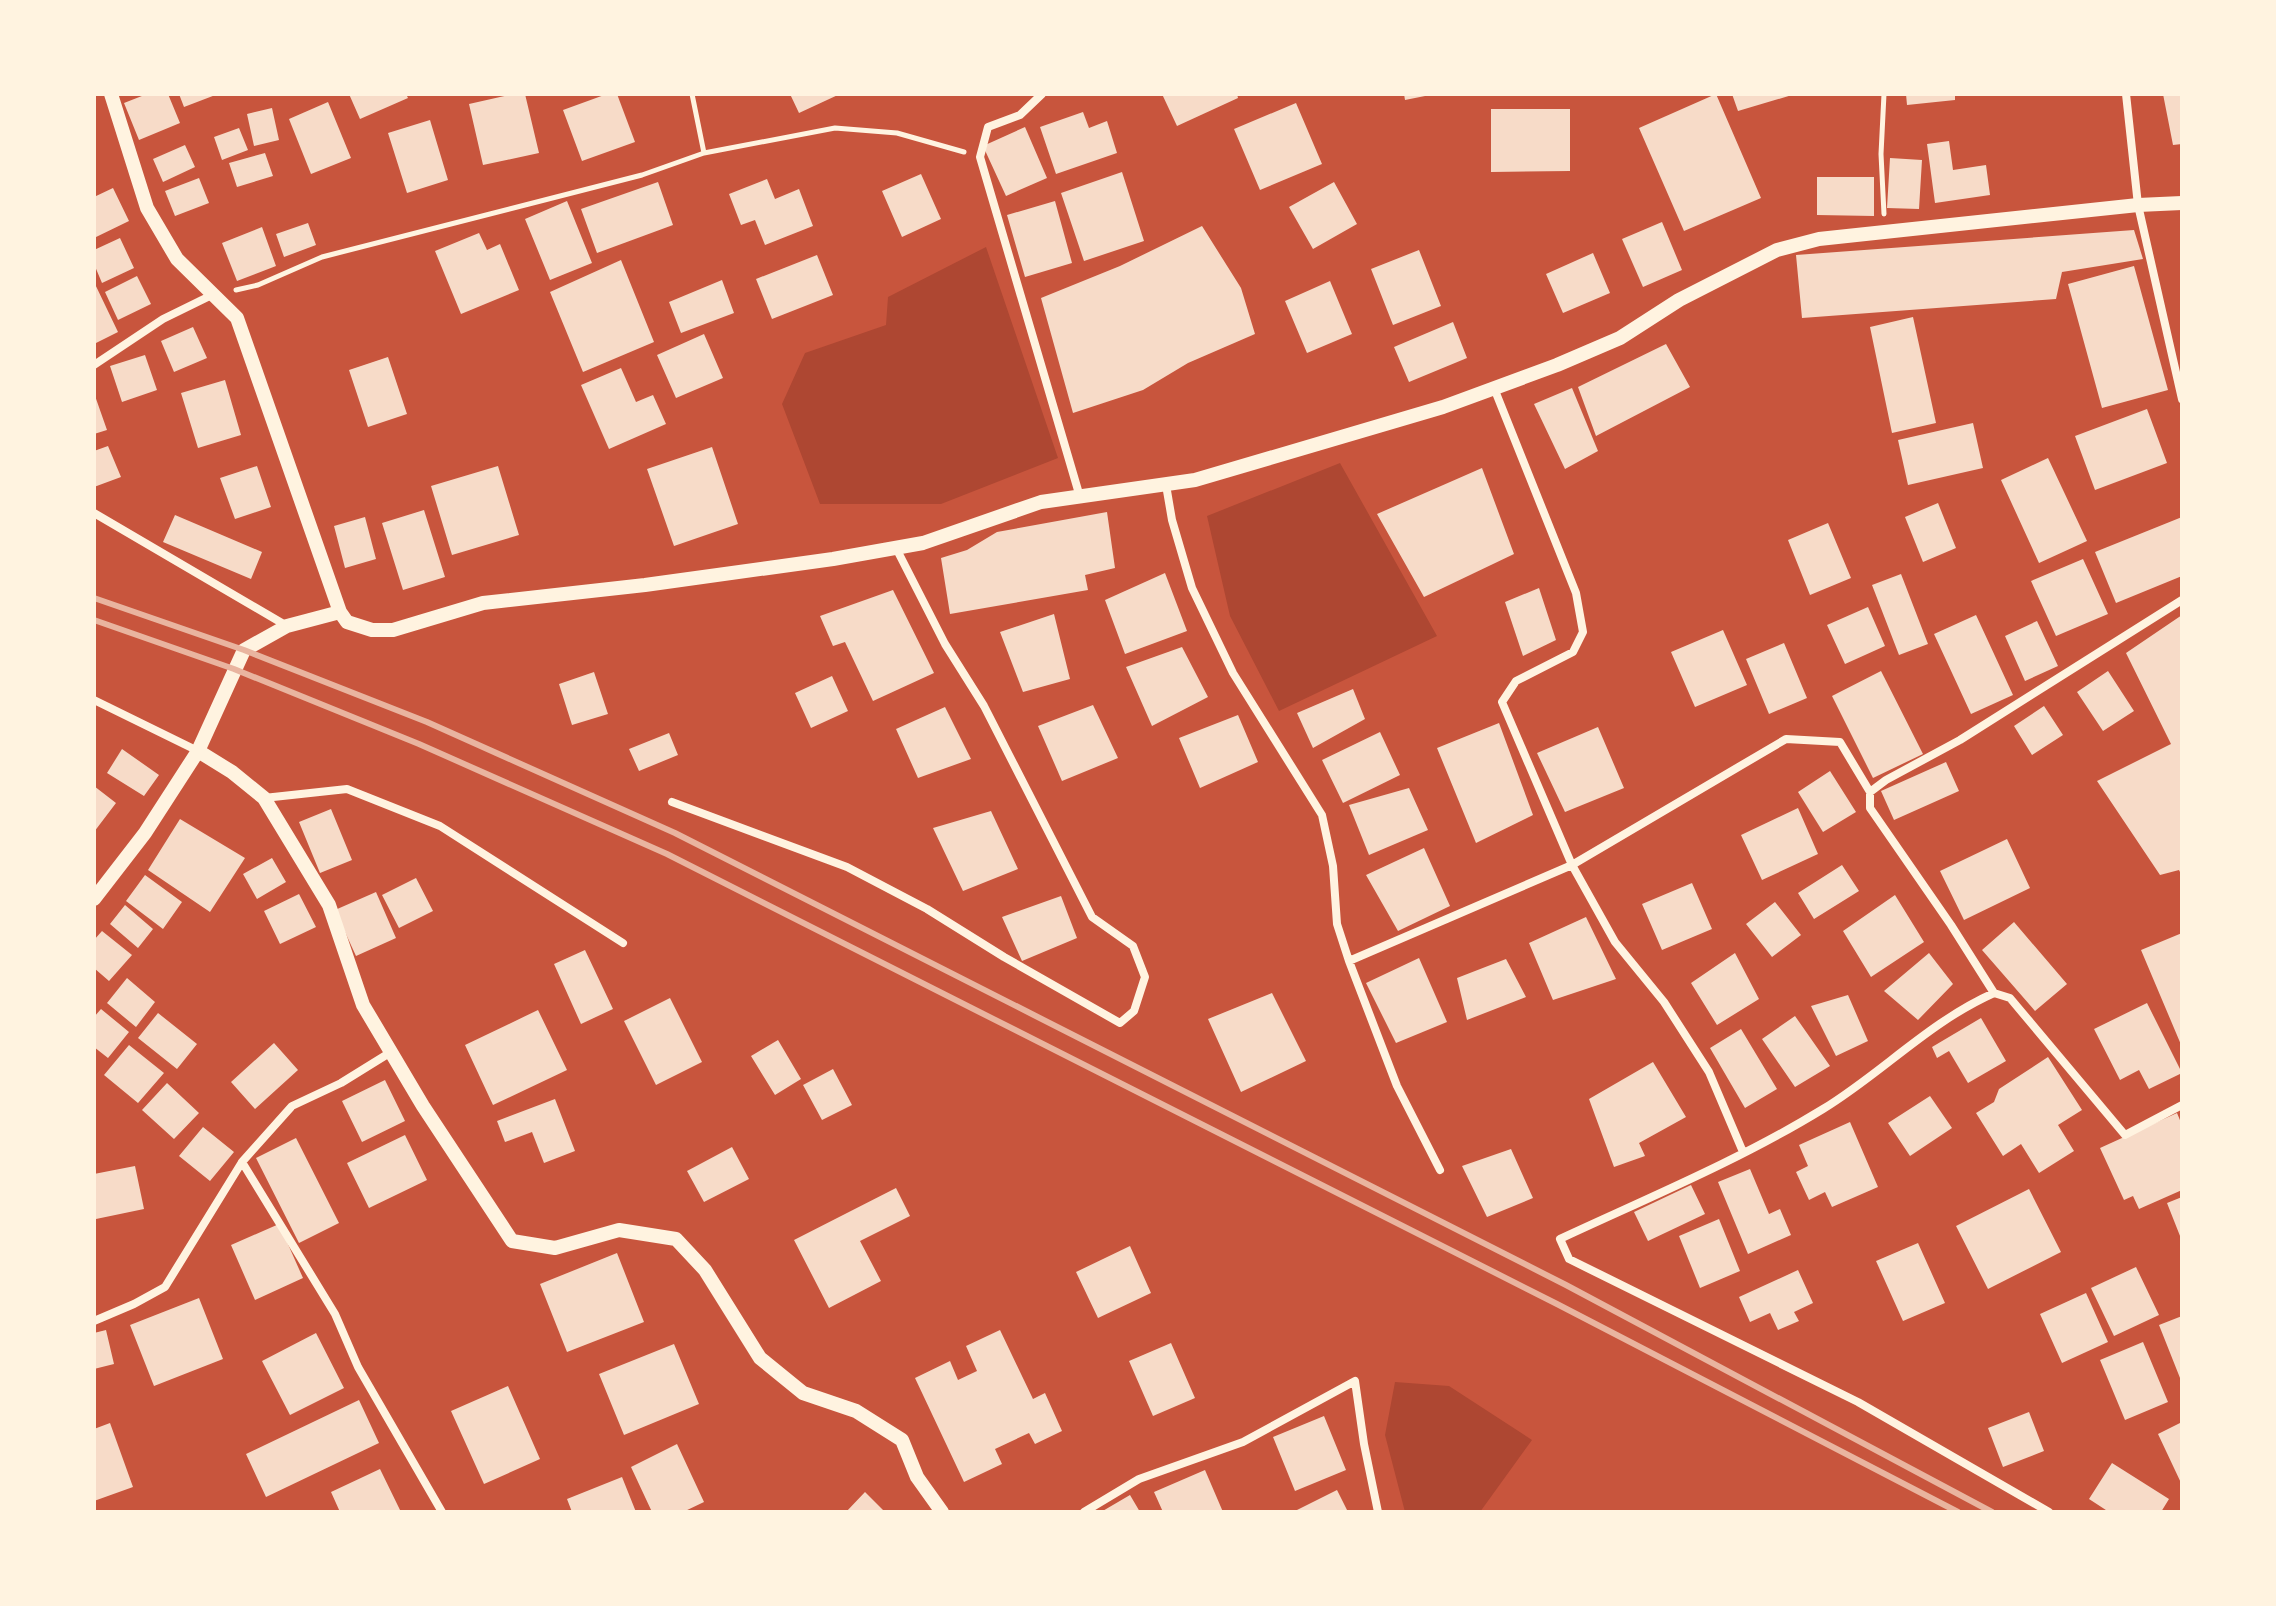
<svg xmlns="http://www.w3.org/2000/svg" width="2276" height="1606" viewBox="0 0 2276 1606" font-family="Manrope,sans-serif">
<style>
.green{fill:#ae4732}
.building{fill:#f7dbc8}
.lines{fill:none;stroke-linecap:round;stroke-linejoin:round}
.path{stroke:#fff3e0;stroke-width:5}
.minor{stroke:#fff3e0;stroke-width:8}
.tertiary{stroke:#fff3e0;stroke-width:14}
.rail{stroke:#e9b49f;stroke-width:6}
</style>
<rect width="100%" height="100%" fill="#c8553d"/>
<path class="green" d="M986,247L1058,458L941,504H820L782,404L805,353L886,325L888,297Z
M1340,463L1437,636L1279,711L1230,616L1207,516Z
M1395,1382L1449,1386L1532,1440L1480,1512H1405L1385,1435Z"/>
<path class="building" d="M147,94H168L180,123L139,140L124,103Z
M179,94H218L184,107Z
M349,94H406L408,98L360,119Z
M513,94H525L539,153L483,165L469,104Z
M607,94H617L635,142L582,161L563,110Z
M790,94H840L799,113Z
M1162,94H1237L1238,98L1177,126Z
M1404,94H1430V95L1405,100Z
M1716,94L1761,198L1684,231L1639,128Z
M1732,94H1792V95L1738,111Z
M1906,94H1955V100L1907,105Z
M2163,94H2182V144L2173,145Z
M328,102L351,158L311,174L289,119Z
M1296,103L1322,164L1260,190L1234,129Z
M272,108L279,140L254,146L247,114Z
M1491,109H1570V171L1491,172Z
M1083,112L1089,128L1107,121L1117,153L1056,174L1040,127Z
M430,120L448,180L407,193L388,133Z
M1025,127L1047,178L1006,196L983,146Z
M239,128L248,150L222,160L214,137Z
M1949,141L1953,170L1986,165L1990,195L1935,203L1927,144Z
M185,145L195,167L163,182L153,159Z
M265,153L273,176L237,187L229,163Z
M1890,158L1922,160L1919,209L1887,208Z
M1122,172L1144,241L1084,261L1061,193Z
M921,174L941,219L902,237L882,191Z
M1817,177H1874V216L1817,215Z
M199,178L209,203L175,216L165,191Z
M767,179L775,199L799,189L813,226L765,245L755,220L741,225L729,194Z
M658,182L673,225L597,253L581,209Z
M1334,182L1357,224L1313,249L1289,207Z
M113,188L129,221L94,238V197Z
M567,201L592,263L550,280L525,219Z
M1055,201L1072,263L1025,277L1007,215Z
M1662,222L1682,270L1643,287L1622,239Z
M308,223L316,245L284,257L276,234Z
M1202,226L1241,288L1255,334L1188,363L1143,390L1073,413L1041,298L1120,266Z
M262,227L276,266L237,281L222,243Z
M2134,230L2143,259L2062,272L2056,299L1802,318L1796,255Z
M479,233L487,250L500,244L519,290L461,314L435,251Z
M120,238L134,268L102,283L94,264V250Z
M1419,250L1441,306L1393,325L1371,269Z
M1593,253L1610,293L1563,313L1546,274Z
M817,255L833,295L772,319L756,279Z
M621,260L654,342L583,372L550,292Z
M2134,266L2168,390L2102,408L2068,284Z
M137,276L151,304L118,320L105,292Z
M722,280L734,313L681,333L669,302Z
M1330,281L1352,334L1307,353L1285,301Z
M94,282L118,332L94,344Z
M1913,317L1936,423L1892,433L1870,327Z
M1453,322L1467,358L1409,382L1394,347Z
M193,327L207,358L174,372L161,341Z
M704,334L723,378L676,398L657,355Z
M1666,344L1690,387L1596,436L1578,387Z
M145,355L157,390L122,402L110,366Z
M388,357L407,414L368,427L349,370Z
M621,368L636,402L653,395L666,424L609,449L581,385Z
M225,380L241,435L198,448L181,393Z
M1572,388L1598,451L1565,469L1534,404Z
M94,393L107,430L94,434Z
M2147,409L2167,463L2095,490L2075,436Z
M1973,423L1983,468L1908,485L1898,440Z
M108,446L121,477L94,487V451Z
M712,447L738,524L674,546L647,469Z
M2048,458L2087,541L2039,563L2001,480Z
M257,466L271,507L235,519L220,478Z
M498,466L519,535L452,555L431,486Z
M1482,468L1514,554L1424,597L1377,514Z
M1938,503L1956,548L1923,562L1905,517Z
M424,510L445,577L403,590L382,523Z
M1107,512L1115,568L1085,575L1088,590L950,614L941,558L967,550L997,532Z
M175,515L262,552L251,579L163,542Z
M365,517L376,559L345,568L334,526Z
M2182,517V576L2116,603L2095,552Z
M1828,523L1851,578L1810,595L1788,540Z
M2083,559L2108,614L2056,636L2031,581Z
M1165,573L1187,631L1125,654L1105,600Z
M1901,574L1928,644L1899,655L1872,585Z
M1539,588L1556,640L1523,656L1505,602Z
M893,590L934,673L873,701L845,642L833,646L820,616Z
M1868,607L1885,646L1845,664L1827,625Z
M1054,614L1070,679L1023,692L1000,632Z
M1976,615L2013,695L1971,714L1934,634Z
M2182,615V876L2179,870L2160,875L2097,781L2171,744L2126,653Z
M2037,621L2058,666L2025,681L2005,636Z
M1723,630L1747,685L1695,707L1671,652Z
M1784,643L1807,698L1769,714L1746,659Z
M1182,647L1208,697L1152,726L1126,667Z
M1881,671L1923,754L1873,778L1832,696Z
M2108,671L2134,711L2103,731L2077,692Z
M594,672L608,714L572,725L559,684Z
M832,676L848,711L811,728L795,693Z
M1353,689L1365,719L1313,748L1297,713Z
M1093,705L1118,758L1062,781L1038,726Z
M2044,706L2063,735L2032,755L2014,726Z
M945,707L971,759L918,778L896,729Z
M1238,715L1258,762L1200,788L1179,738Z
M1499,723L1533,815L1476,843L1437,748Z
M1598,727L1624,788L1565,812L1537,753Z
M1380,732L1400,775L1343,803L1322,760Z
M669,733L678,755L639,771L629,749Z
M122,749L159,775L144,796L107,773Z
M1946,762L1959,791L1894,820L1881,791Z
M1830,771L1856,812L1823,832L1798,792Z
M94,786L116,803L94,832Z
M1409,788L1428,830L1369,855L1349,805Z
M1798,808L1818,854L1762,880L1741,835Z
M331,809L352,860L320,873L299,822Z
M991,811L1018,869L963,891L933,828Z
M180,819L245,858L210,912L148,870Z
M2007,839L2030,888L1964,920L1940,871Z
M1424,848L1450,906L1398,931L1366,875Z
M272,858L286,882L257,899L243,874Z
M1842,865L1859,891L1814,919L1798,893Z
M145,875L182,902L163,929L126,901Z
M416,878L433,911L399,928L382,895Z
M1692,883L1712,929L1662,950L1642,904Z
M376,892L396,938L356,956L335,910Z
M299,894L316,927L280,944L264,911Z
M1895,895L1924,942L1871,977L1843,931Z
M1061,896L1077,938L1022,961L1002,917Z
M1775,902L1801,935L1772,957L1746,924Z
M125,905L153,929L138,948L110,924Z
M1586,917L1616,979L1553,1000L1529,943Z
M2014,922L2067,984L2035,1011L1982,950Z
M102,931L132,955L109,981L94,968V940Z
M2182,933V1047L2141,950Z
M585,950L613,1009L581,1024L554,964Z
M1735,953L1759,999L1717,1025L1691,983Z
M1929,953L1953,984L1918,1020L1884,991Z
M1419,958L1447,1022L1396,1043L1366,983Z
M1506,959L1526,997L1467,1020L1457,978Z
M127,978L155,1002L136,1027L107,1003Z
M1272,993L1306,1061L1241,1092L1208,1019Z
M1848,995L1868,1041L1836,1056L1811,1006Z
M670,998L702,1062L656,1085L624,1021Z
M2147,1003L2182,1073L2149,1089L2139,1070L2120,1080L2094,1029Z
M101,1009L129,1032L108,1058L94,1047V1017Z
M538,1010L567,1070L493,1105L465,1045Z
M158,1013L197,1044L177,1069L138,1038Z
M1795,1016L1830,1066L1795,1087L1762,1039Z
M1981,1018L2006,1061L1968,1083L1949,1051L1937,1058L1932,1047Z
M1741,1029L1777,1089L1745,1108L1710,1048Z
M778,1040L801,1079L775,1095L751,1056Z
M274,1043L298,1070L255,1109L231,1082Z
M129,1045L164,1073L138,1103L104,1075Z
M2048,1057L2082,1110L2058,1125L2074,1151L2039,1173L2021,1144L2003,1156L1976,1113L1994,1102L1999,1089Z
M1653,1062L1686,1117L1639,1143L1645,1156L1614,1167L1589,1099Z
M833,1069L852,1105L822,1120L803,1085Z
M385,1080L405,1121L362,1142L342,1101Z
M167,1083L199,1113L174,1139L142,1110Z
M1930,1096L1952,1128L1910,1156L1888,1123Z
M555,1099L575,1151L544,1163L532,1132L505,1142L497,1121Z
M2177,1113L2182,1125V1190L2139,1209L2133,1196L2124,1200L2100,1148Z
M1850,1122L1878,1187L1832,1207L1825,1192L1809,1200L1796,1172L1808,1166L1799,1145Z
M203,1127L234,1152L210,1181L179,1156Z
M405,1135L427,1180L369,1208L347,1163Z
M296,1138L339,1223L299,1243L256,1158Z
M732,1147L749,1179L704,1202L687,1171Z
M1511,1149L1533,1198L1487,1217L1462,1166Z
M135,1166L144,1209L96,1219L94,1174Z
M1750,1169L1769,1214L1780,1209L1791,1235L1748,1254L1718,1182Z
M1691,1185L1705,1214L1648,1241L1634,1212Z
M896,1188L910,1216L860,1241L881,1281L829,1308L794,1240Z
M2029,1189L2061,1252L1988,1289L1956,1226Z
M2182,1197V1241L2167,1203Z
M1719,1219L1740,1271L1700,1288L1679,1236Z
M279,1224L303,1278L255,1300L231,1245Z
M1918,1243L1945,1303L1903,1321L1876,1261Z
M1130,1246L1151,1293L1098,1318L1076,1272Z
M617,1253L644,1322L567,1352L540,1284Z
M2136,1267L2159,1315L2114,1336L2091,1288Z
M1798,1270L1813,1303L1794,1312L1799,1321L1778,1330L1770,1313L1750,1322L1739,1297Z
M2086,1293L2108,1342L2062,1363L2040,1314Z
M199,1298L223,1359L154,1386L130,1325Z
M2182,1316V1383L2159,1325Z
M106,1330L114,1364L94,1369V1333Z
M1000,1330L1033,1399L1045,1393L1062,1431L1035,1444L1029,1433L995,1449L1002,1464L964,1482L915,1378L950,1361L958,1380L977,1371L966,1346Z
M316,1333L344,1388L290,1415L262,1361Z
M2143,1342L2168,1402L2125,1420L2100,1360Z
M1171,1343L1195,1398L1153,1416L1129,1361Z
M674,1344L699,1404L624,1435L599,1374Z
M508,1386L540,1459L484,1484L451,1411Z
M359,1400L379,1443L266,1497L246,1454Z
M2029,1412L2044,1451L2003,1467L1988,1428Z
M1324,1416L1346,1470L1295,1491L1273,1437Z
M2182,1422V1485L2158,1434Z
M110,1423L133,1487L94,1501V1429Z
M677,1444L704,1502L683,1512H652L631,1467Z
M2112,1463L2169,1499L2161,1512H2109L2089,1499Z
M380,1469L400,1510L340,1512L331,1492Z
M1205,1470L1223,1512H1163L1154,1492Z
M622,1477L636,1512H572L567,1499Z
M1337,1490L1348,1512H1293Z
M865,1492L885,1512H846Z
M1130,1495L1140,1512H1101Z"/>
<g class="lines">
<path class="path" d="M692,94L704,153
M1884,94L1881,154L1884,214
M236,290L258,285L322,257L642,175L704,153L835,128L897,133L964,152"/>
<path class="minor" d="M1042,94L1020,115L988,127L980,157L1080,497
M2126,94L2138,205L2182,399
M94,365L163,319L214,294
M1494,388L1576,593L1583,632L1573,652L1516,681L1502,702L1572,865L1615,942L1664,1002L1709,1072L1743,1152
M1166,485L1172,520L1192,588L1233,673L1322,815L1333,866L1337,924L1349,961L1397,1086L1440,1170
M94,513L287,626
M94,700L198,751
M264,798L347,789L440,826L623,943
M672,802L847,867L927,909L1004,957L1120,1023L1134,1011L1145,977L1133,946L1092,917L984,706L945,644L896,548
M1349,961L1572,865L1786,739L1840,742L1870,792
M1994,993L1951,925L1870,808V792L1886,780L1960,740L2182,600
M242,1162L335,1314L358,1367L442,1512
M94,1321L134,1304L165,1287L242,1162L292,1106L341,1083L391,1052
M1084,1512L1139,1479L1243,1442L1355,1381L1364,1444L1378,1512
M2049,1512L1858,1402L1569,1259L1560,1239C1648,1198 1740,1160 1823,1109C1882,1073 1929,1022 1994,993L2010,998L2125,1135L2182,1105"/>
<path class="tertiary" d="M111,94L147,208L177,259L237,318L340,612L347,622L372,630H393L483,603L645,585L833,559L923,543L1041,502L1195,480L1443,407L1557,365L1620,338L1679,300L1777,250L1819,239L2138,205L2182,203
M198,751L232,772L264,798L329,905L363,1005L423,1106L512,1241L555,1248L619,1230L676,1239L705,1270L760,1358L803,1393L856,1411L902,1440L917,1477L942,1512
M94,899L145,833L198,751L244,650L287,626L340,612"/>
<path class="rail" d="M94,598L244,650L427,722L675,833L1566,1285L1992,1512
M94,620L234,669L419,744L667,854L1557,1304L1958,1512"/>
</g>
<rect width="2276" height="1606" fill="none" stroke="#fff3e0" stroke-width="192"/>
</svg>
